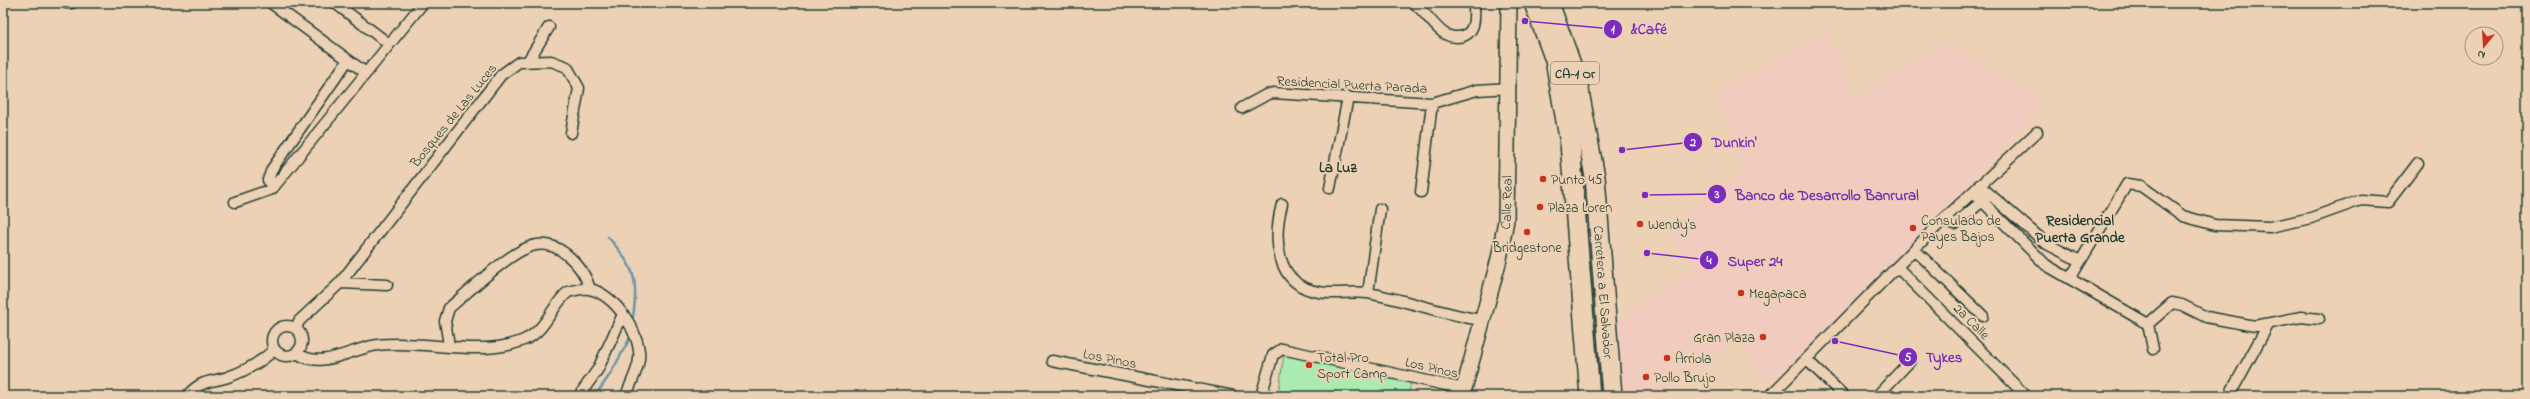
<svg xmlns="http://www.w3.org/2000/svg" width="2530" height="399" viewBox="0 0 2530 399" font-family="'Indie Flower',sans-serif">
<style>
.built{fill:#f1ccbe}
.green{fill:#abeab1;stroke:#659472}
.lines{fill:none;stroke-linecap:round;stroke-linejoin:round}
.stream{stroke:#6895aa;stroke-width:2.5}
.street-casing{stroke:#1f3d34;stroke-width:13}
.secondary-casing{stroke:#1f3d34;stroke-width:18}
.highway-casing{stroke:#1f3d34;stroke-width:22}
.street{stroke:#edd1b4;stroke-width:10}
.secondary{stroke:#edd1b4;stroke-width:15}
.highway{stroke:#edd1b4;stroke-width:19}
.poi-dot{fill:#c8321e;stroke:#edd1b4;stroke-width:1.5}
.labels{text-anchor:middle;stroke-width:4;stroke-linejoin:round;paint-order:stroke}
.shield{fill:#edd1b4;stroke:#5d695a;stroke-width:1}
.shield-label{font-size:13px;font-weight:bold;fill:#1f3d34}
.street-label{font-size:14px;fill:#1f3d34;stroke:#edd1b4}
.poi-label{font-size:14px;fill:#1f3d34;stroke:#edd1b4;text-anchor:start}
.neighbourhood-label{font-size:15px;font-weight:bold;fill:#1f3d34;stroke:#edd1b4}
.leader{fill:none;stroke:#7b2cbf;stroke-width:1.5}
.callout-dot{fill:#7b2cbf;stroke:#edd1b4;stroke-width:1.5}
.mark-label{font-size:12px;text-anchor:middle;font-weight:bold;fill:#fff}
.callout-label{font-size:15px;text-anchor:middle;font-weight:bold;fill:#7b2cbf;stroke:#edd1b4;stroke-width:4;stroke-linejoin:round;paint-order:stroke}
</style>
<rect width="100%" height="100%" fill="#edd1b4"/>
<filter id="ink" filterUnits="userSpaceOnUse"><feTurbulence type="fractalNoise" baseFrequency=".025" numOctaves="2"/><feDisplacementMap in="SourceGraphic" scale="8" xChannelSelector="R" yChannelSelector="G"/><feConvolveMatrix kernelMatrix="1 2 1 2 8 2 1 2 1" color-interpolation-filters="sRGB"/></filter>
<g filter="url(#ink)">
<path class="built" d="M1827,33L1854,100L1943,42L2045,101L1897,267L1768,383L1736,339L1669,396H1617L1612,324L1694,270L1664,226L1743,171L1717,91Z"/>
<path class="green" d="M1284,354L1411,382L1408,396H1278Z"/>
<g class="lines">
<path class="stream" d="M608,237C634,266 639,278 633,317
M595,396L611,373L631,336"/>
<defs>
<path id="street" d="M66,3H72
M271,3L366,73
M335,3L389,44
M1414,3C1424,11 1431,22 1440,30C1450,40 1469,40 1473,25C1475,18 1474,10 1474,3
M348,60L272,169L268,180L272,189L423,3
M528,61L549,27
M1242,108L1266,95L1273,93L1432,103L1477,90L1510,88
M1979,185L2047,244L2080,261
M1330,188L1348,97
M1421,192L1432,103
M1973,192L2046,265L2148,324
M235,202L272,189
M1282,204C1273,238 1275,285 1319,292C1335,295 1351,291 1368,293C1406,300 1443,314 1481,320
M1943,220L1955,224L1986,198
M1915,250L1983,316
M1897,267L2026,396
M2071,277L2127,184L2141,186L2183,216L2215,225L2270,227L2311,218L2361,200L2388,202L2418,163
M340,283L387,285
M1368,293L1380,209
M2148,324L2172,303L2182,305L2206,317L2255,326L2301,317L2319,319
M2148,324L2153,349
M272 341a15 15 0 1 1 30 0a15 15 0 1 1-30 0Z
M296,329L299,321L340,283L501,75L519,62L551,61L567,67L579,88L571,133
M449,345L445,321L449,308C468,292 510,252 532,246C545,242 556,246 566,254C579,265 585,274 590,289
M297,353C321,371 352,348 378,345C424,339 485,359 526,339C546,330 552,305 568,292C575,290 582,288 589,289C614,293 642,334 639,359C638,371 630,384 626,396
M1806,359L1844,396
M1052,361L1233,396
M187,396C202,379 210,383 228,377C245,371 261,362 274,350
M579,396L598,369L623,314
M1261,396L1273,355L1282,349L1464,389
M1770,396L1943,220L2037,132
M1877,396L1911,360
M2229,396L2268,325"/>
<g id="secondary">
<path id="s1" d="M1462,396L1499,259L1506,220L1509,3"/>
</g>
<g id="highway">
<path d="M1534,3L1555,60L1570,143L1590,396"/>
<path id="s2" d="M1549,3L1577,81L1595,177L1612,396"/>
</g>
</defs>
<use href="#street" class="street-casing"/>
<use href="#secondary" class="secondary-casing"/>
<use href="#highway" class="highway-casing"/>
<use href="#street" class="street"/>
<use href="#secondary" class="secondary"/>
<use href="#highway" class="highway"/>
</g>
</g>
<g class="poi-dot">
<circle cx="1543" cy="179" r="4"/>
<circle cx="1540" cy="207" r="4"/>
<circle cx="1640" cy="224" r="4"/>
<circle cx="1913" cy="228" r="4"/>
<circle cx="1527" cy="232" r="4"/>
<circle cx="1741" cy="293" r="4"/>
<circle cx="1763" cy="337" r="4"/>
<circle cx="1667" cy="358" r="4"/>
<circle cx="1309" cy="365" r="4"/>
<circle cx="1646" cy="377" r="4"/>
</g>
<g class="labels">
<rect class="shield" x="1551" y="62" width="48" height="22" rx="3"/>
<g class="shield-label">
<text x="1575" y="78">CA-1 Or</text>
</g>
<g class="street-label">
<text transform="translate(1352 84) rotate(3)" y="5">Residencial Puerta Parada</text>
<text transform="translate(453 115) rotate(-51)" y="5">Bosques de Las Luces</text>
<text dy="5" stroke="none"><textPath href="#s1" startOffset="199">Calle Real</textPath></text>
<text dy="5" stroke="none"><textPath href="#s2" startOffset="296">Carretera a El Salvador</textPath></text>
<text transform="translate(1972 321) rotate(45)" y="5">2a Calle</text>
<text transform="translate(1110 358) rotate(11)" y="5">Los Pinos</text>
<text transform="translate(1432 367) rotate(13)" y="5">Los Pinos</text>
</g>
<g class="poi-label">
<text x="1551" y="184">Punto 45</text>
<text x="1548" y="212">Plaza Loren</text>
<text x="1921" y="225">Consulado de<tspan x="1921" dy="16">Payes Bajos</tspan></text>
<text x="1648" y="229">Wendy's</text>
<text x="1527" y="252" text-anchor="middle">Bridgestone</text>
<text x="1749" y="298">Megapaca</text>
<text x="1755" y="342" text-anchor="end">Gran Plaza</text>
<text x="1317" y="362">Total Pro<tspan x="1317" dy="16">Sport Camp</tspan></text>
<text x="1675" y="363">Arriola</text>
<text x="1654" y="382">Pollo Brujo</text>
</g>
<g class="neighbourhood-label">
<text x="1338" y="172">La Luz</text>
<text x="2080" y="225">Residencial<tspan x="2080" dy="17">Puerta Grande</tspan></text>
</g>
</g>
<path class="leader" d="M1525 21L1613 29M1622 150L1693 142M1645 195L1717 194M1647 253L1709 260M1835 341L1908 357"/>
<g class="callout-dot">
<circle cx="1525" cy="21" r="4"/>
<circle cx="1622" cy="150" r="4"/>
<circle cx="1645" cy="195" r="4"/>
<circle cx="1647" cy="253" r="4"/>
<circle cx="1835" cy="341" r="4"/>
<circle cx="1613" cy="29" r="10"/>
<circle cx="1693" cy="142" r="10"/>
<circle cx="1717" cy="194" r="10"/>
<circle cx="1709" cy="260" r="10"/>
<circle cx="1908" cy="357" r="10"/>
</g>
<g class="mark-label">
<text x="1613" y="33">1</text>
<text x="1693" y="146">2</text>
<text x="1717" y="198">3</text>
<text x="1709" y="264">4</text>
<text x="1908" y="361">5</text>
</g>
<g class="callout-label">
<text x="1649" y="34">&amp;Café</text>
<text x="1734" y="147">Dunkin'</text>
<text x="1827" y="200">Banco de Desarrollo Banrural</text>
<text x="1755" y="266">Super 24</text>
<text x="1944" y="362">Tykes</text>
</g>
<rect width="2530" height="399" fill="none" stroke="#edd1b4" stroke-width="16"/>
<rect x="8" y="8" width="2514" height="383" fill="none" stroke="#1f3d34" stroke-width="1.5" filter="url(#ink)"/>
<g transform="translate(2484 46) rotate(198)"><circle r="19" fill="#edd1b4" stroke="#9b9681"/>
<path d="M0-3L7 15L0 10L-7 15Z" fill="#c8321e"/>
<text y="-6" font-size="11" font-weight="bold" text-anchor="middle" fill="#1f3d34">N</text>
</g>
</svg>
